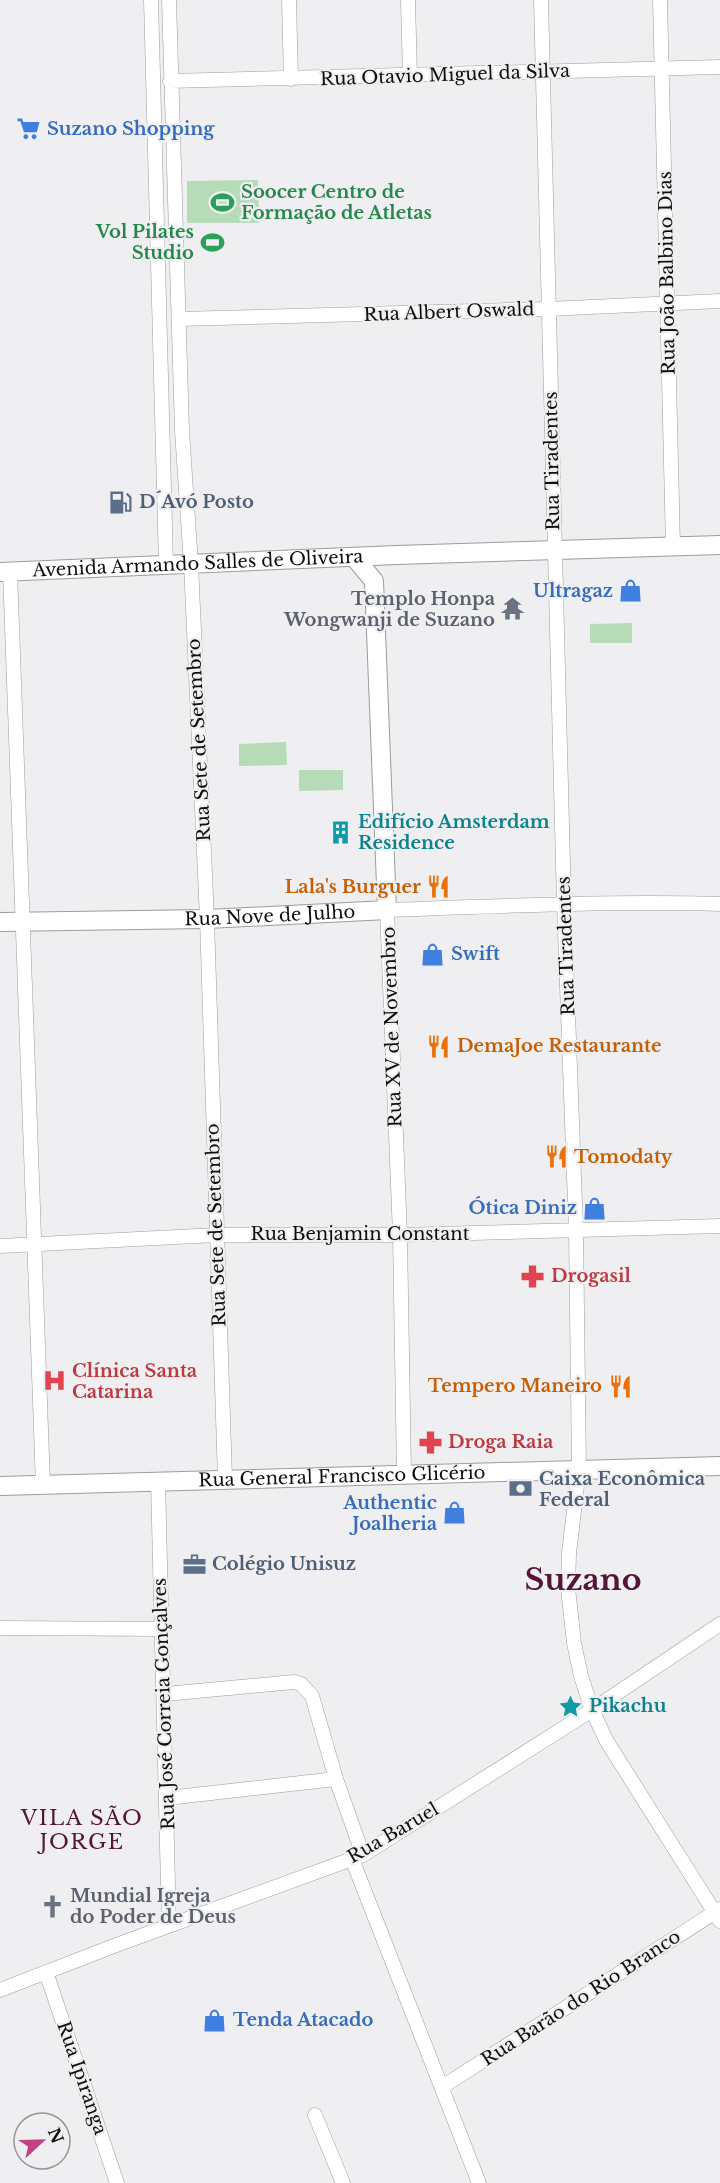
<svg xmlns="http://www.w3.org/2000/svg" width="720" height="2183" viewBox="0 0 720 2183" font-family="'Libre Baskerville',serif">
<style>
.green{fill:#b5dbb8}
.lines{fill:none;stroke-linecap:round;stroke-linejoin:round}
.street-casing{stroke:#9c9c9e;stroke-width:15}
.secondary-casing{stroke:#9c9c9e;stroke-width:20}
.street{stroke:#fff;stroke-width:14}
.secondary{stroke:#fff;stroke-width:18}
.labels{text-anchor:middle;stroke-width:4.5;stroke-linejoin:round;paint-order:stroke}
.street-label{font-size:18px;fill:#0e0e0f;stroke:#efeff1}
.shop-label{font-size:18px;font-weight:bold;fill:#366cbe;stroke:#efeff1;text-anchor:start}
.leisure-label{font-size:18px;font-weight:bold;fill:#27864d;stroke:#efeff1;text-anchor:start}
.service-label{font-size:18px;font-weight:bold;fill:#4e5e75;stroke:#efeff1;text-anchor:start}
.worship-label{font-size:18px;font-weight:bold;fill:#5b616d;stroke:#efeff1;text-anchor:end}
.culture-label{font-size:18px;font-weight:bold;fill:#0d838f;stroke:#efeff1;text-anchor:start}
.food-label{font-size:18px;font-weight:bold;fill:#c56008;stroke:#efeff1;text-anchor:end}
.health-label{font-size:18px;font-weight:bold;fill:#be3a42;stroke:#efeff1;text-anchor:start}
.quarter-label{font-size:21px;letter-spacing:1.5px;fill:#541536;stroke:#efeff1}
.town-label{font-size:30px;font-weight:bold;fill:#541536;stroke:#efeff1}
</style>
<rect width="100%" height="100%" fill="#efeff1"/>
<path class="green" d="M258,180L259,223H187V181Z
M632,623V643H590V624Z
M286,742L287,765L239,766V744Z
M299,770H343V790L299,791Z"/>
<g class="lines">
<defs>
<path id="street" d="M151,0L166,565
M169,0L182,431L191,564L207,919L225,1479
M289,0L291,79
M408,0L410,76
M541,0L564,904L576,1231L579,1469L569,1553L568,1588L574,1643L581,1676L592,1710L606,1740L720,1921
M660,0L673,547
M170,81L720,67
M179,319L548,309L720,301
M10,571L43,1485
M0,1246L216,1235H400L720,1226
M404,1474L400,1235L387,910C498,906 609,901 720,904
M158,1481L169,1926
M0,1628L161,1629
M165,1694L294,1682L301,1684L312,1696L336,1779L363,1855
M167,1798L336,1779
M352,1859L479,2183
M46,1972L117,2183
M0,1990L119,1944L363,1855L592,1710L720,1624
M442,2087L720,1909
M315,2115L343,2183"/>
<g id="secondary">
<path id="s1" d="M0,572L396,555L720,545"/>
<path id="s2" d="M0,922L207,919L387,910L374,581L354,557"/>
<path id="s3" d="M0,1486L720,1466"/>
</g>
</defs>
<use href="#street" class="street-casing"/>
<use href="#secondary" class="secondary-casing"/>
<use href="#street" class="street"/>
<use href="#secondary" class="secondary"/>
</g>
<defs>
<symbol id="supermarket-bare" viewBox="-9 -9 18 18"><path d="M-6-5.5h2.5l.6 2H6L4.5 2H-2.5L-4.4-4H-6ZM-1.5 3.2a1.3 1.3 0 1 0 .1 0ZM3 3.2a1.3 1.3 0 1 0 .1 0Z" fill="#3f7fe0" stroke="#efeff1" stroke-width="2.5" paint-order="stroke"/></symbol>
<symbol id="stadium-bare" viewBox="-9 -9 18 18"><path d="M0-5a6.5 5 0 1 0 0 10a6.5 5 0 1 0 0-10ZM-3.5-1.8h7v3.6h-7Z" fill="#2e9e5b" stroke="#efeff1" stroke-width="2.5" paint-order="stroke"/></symbol>
<symbol id="fuel-bare" viewBox="-9 -9 18 18"><path d="M-5.5-6h7V0h2V4h1.3V-2.5L3-4.5l.8-.8L6-3V5H2.5V1h-1V6h-7ZM-4.2-4.7v3.2H.2V-4.7Z" fill="#5c6f8a" stroke="#efeff1" stroke-width="2.5" paint-order="stroke"/></symbol>
<symbol id="shop-bare" viewBox="-9 -9 18 18"><path d="M-5-2.5h2.3a2.7 3.5 0 0 1 5.4 0H5L5.5 6h-11ZM-1.5-2.5h3a1.5 2.3 0 0 0-3 0Z" fill="#3f7fe0" stroke="#efeff1" stroke-width="2.5" paint-order="stroke"/></symbol>
<symbol id="temple-bare" viewBox="-9 -9 18 18"><path d="M0-6L5-2H3V0L6.5 2.5H4V6H1.5V3h-3V6H-4V2.5H-6.5L-3 0V-2H-5Z" fill="#6b7280" stroke="#efeff1" stroke-width="2.5" paint-order="stroke"/></symbol>
<symbol id="building-bare" viewBox="-9 -9 18 18"><path d="M-4-6H4V6H1V3H-1V6H-4ZM-2.5-4.3h1.7v1.8h-1.7ZM.8-4.3h1.7v1.8H.8ZM-2.5-1h1.7V.8h-1.7ZM.8-1h1.7V.8H.8Z" fill="#0f9aa8" stroke="#efeff1" stroke-width="2.5" paint-order="stroke"/></symbol>
<symbol id="restaurant-bare" viewBox="-9 -9 18 18"><path d="M-5-6h1v4h1v-4h1v4h1v-4h1v5L-1.5 .5V6h-2V.5L-5-1ZM5-6V6H3V1.5H1.5Q1.5-4 5-6Z" fill="#e8710a" stroke="#efeff1" stroke-width="2.5" paint-order="stroke"/></symbol>
<symbol id="pharmacy-bare" viewBox="-9 -9 18 18"><path d="M-2-6h4v4h4v4h-4v4h-4v-4h-4v-4h4Z" fill="#e0444e" stroke="#efeff1" stroke-width="2.5" paint-order="stroke"/></symbol>
<symbol id="hospital-bare" viewBox="-9 -9 18 18"><path d="M-5-5h3v3.5h4V-5h3V5h-3V1.5h-4V5h-3Z" fill="#e0444e" stroke="#efeff1" stroke-width="2.5" paint-order="stroke"/></symbol>
<symbol id="bank-bare" viewBox="-9 -9 18 18"><path d="M-6-4H6V4H-6ZM0-2.3a2.3 2.3 0 1 0 0 4.6a2.3 2.3 0 1 0 0-4.6Z" fill="#5c6f8a" stroke="#efeff1" stroke-width="2.5" paint-order="stroke"/></symbol>
<symbol id="office-bare" viewBox="-9 -9 18 18"><path d="M-6-3h4V-5.5h4V-3h4V5H-6ZM-1-4.5V-3h2v-1.5ZM-6 0V1H6V0Z" fill="#5c6f8a" stroke="#efeff1" stroke-width="2.5" paint-order="stroke"/></symbol>
<symbol id="sight-bare" viewBox="-9 -9 18 18"><path d="M0-6L1.8-2.2L6-1.7L2.9 1.2L3.7 5.4L0 3.3L-3.7 5.4L-2.9 1.2L-6-1.7L-1.8-2.2Z" fill="#0f9aa8" stroke="#efeff1" stroke-width="2.5" paint-order="stroke"/></symbol>
<symbol id="church-bare" viewBox="-9 -9 18 18"><path d="M-1.2-6h2.4v3.5h3.3v2.4h-3.3V6h-2.4V-.1h-3.3v-2.4h3.3Z" fill="#6b7280" stroke="#efeff1" stroke-width="2.5" paint-order="stroke"/></symbol>
</defs>
<g fill-rule="evenodd">
<use href="#supermarket-bare" x="12" y="112" width="33" height="33"/>
<use href="#stadium-bare" x="206" y="186" width="33" height="33"/>
<use href="#stadium-bare" x="196" y="226" width="33" height="33"/>
<use href="#fuel-bare" x="104" y="486" width="33" height="33"/>
<use href="#shop-bare" x="614" y="574" width="33" height="33"/>
<use href="#temple-bare" x="496" y="592" width="33" height="33"/>
<use href="#building-bare" x="324" y="816" width="33" height="33"/>
<use href="#restaurant-bare" x="422" y="870" width="33" height="33"/>
<use href="#shop-bare" x="416" y="938" width="33" height="33"/>
<use href="#restaurant-bare" x="422" y="1030" width="33" height="33"/>
<use href="#restaurant-bare" x="540" y="1140" width="33" height="33"/>
<use href="#shop-bare" x="578" y="1192" width="33" height="33"/>
<use href="#pharmacy-bare" x="516" y="1260" width="33" height="33"/>
<use href="#hospital-bare" x="38" y="1364" width="33" height="33"/>
<use href="#restaurant-bare" x="604" y="1370" width="33" height="33"/>
<use href="#pharmacy-bare" x="414" y="1426" width="33" height="33"/>
<use href="#bank-bare" x="504" y="1472" width="33" height="33"/>
<use href="#shop-bare" x="438" y="1496" width="33" height="33"/>
<use href="#office-bare" x="178" y="1548" width="33" height="33"/>
<use href="#sight-bare" x="554" y="1690" width="33" height="33"/>
<use href="#church-bare" x="36" y="1890" width="33" height="33"/>
<use href="#shop-bare" x="198" y="2004" width="33" height="33"/>
</g>
<g class="labels">
<g class="street-label">
<text transform="translate(445 75) rotate(-2)" y="6">Rua Otavio Miguel da Silva</text>
<text transform="translate(667 273) rotate(-91)" y="6">Rua João Balbino Dias</text>
<text transform="translate(449 312) rotate(-2)" y="6">Rua Albert Oswald</text>
<text transform="translate(552 461) rotate(-91)" y="6">Rua Tiradentes</text>
<text dy="6" stroke="none"><textPath href="#s1" startOffset="198">Avenida Armando Salles de Oliveira</textPath></text>
<text transform="translate(199 740) rotate(-93)" y="6">Rua Sete de Setembro</text>
<text dy="6" stroke="none"><textPath href="#s2" startOffset="270">Rua Nove de Julho</textPath></text>
<text transform="translate(566 946) rotate(-92)" y="6">Rua Tiradentes</text>
<text transform="translate(392 1027) rotate(-92)" y="6">Rua XV de Novembro</text>
<text transform="translate(216 1225) rotate(-92)" y="6">Rua Sete de Setembro</text>
<text x="360" y="1240">Rua Benjamin Constant</text>
<text dy="6" stroke="none"><textPath href="#s3" startOffset="342">Rua General Francisco Glicério</textPath></text>
<text transform="translate(164 1704) rotate(-92)" y="6">Rua José Correia Gonçalves</text>
<text transform="translate(393 1833) rotate(-30)" y="6">Rua Baruel</text>
<text transform="translate(581 1998) rotate(-33)" y="6">Rua Barão do Rio Branco</text>
<text transform="translate(82 2078) rotate(71)" y="6">Rua Ipiranga</text>
</g>
<g class="shop-label">
<text x="47" y="135">Suzano Shopping</text>
<text x="613" y="597" text-anchor="end">Ultragaz</text>
<text x="451" y="960">Swift</text>
<text x="577" y="1214" text-anchor="end">Ótica Diniz</text>
<text x="437" y="1509" text-anchor="end">Authentic<tspan x="437" dy="21">Joalheria</tspan></text>
<text x="233" y="2026">Tenda Atacado</text>
</g>
<g class="leisure-label">
<text x="241" y="198">Soocer Centro de<tspan x="241" dy="21">Formação de Atletas</tspan></text>
<text x="194" y="238" text-anchor="end">Vol Pilates<tspan x="194" dy="21">Studio</tspan></text>
</g>
<g class="service-label">
<text x="139" y="508">D´Avó Posto</text>
<text x="539" y="1485">Caixa Econômica<tspan x="539" dy="21">Federal</tspan></text>
<text x="212" y="1570">Colégio Unisuz</text>
</g>
<g class="worship-label">
<text x="495" y="605">Templo Honpa<tspan x="495" dy="21">Wongwanji de Suzano</tspan></text>
<text x="70" y="1902" text-anchor="start">Mundial Igreja<tspan x="70" dy="21">do Poder de Deus</tspan></text>
</g>
<g class="culture-label">
<text x="358" y="828">Edifício Amsterdam<tspan x="358" dy="21">Residence</tspan></text>
<text x="589" y="1712">Pikachu</text>
</g>
<g class="food-label">
<text x="421" y="893">Lala's Burguer</text>
<text x="457" y="1052" text-anchor="start">DemaJoe Restaurante</text>
<text x="574" y="1163" text-anchor="start">Tomodaty</text>
<text x="602" y="1392">Tempero Maneiro</text>
</g>
<g class="health-label">
<text x="551" y="1282">Drogasil</text>
<text x="72" y="1377">Clínica Santa<tspan x="72" dy="21">Catarina</tspan></text>
<text x="448" y="1448">Droga Raia</text>
</g>
<g class="quarter-label">
<text x="82" y="1825">VILA SÃO<tspan x="82" dy="24">JORGE</tspan></text>
</g>
<g class="town-label">
<text x="583" y="1590">Suzano</text>
</g>
</g>
<g transform="translate(42 2141) rotate(68)"><circle r="28" fill="#efeff1" stroke="#959597" stroke-width="1.5"/>
<path d="M0-4.5L10 22L0 15L-10 22Z" fill="#c54186"/>
<text y="-9" font-size="16" font-weight="bold" text-anchor="middle" fill="#0e0e0f">N</text>
</g>
</svg>
